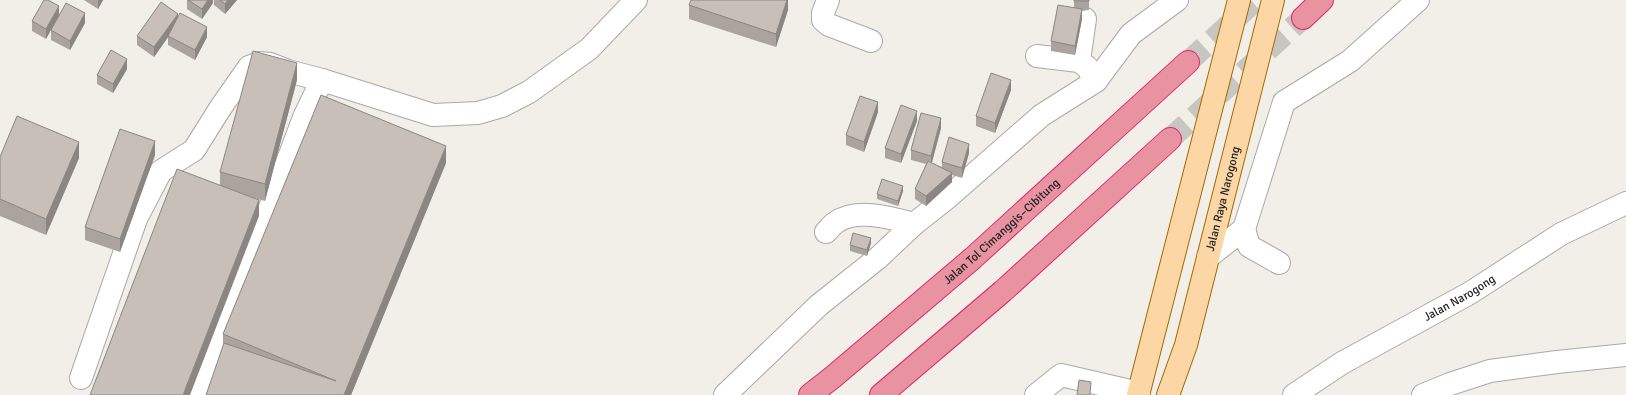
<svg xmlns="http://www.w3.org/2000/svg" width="1626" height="395" viewBox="0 0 1626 395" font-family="Signika,sans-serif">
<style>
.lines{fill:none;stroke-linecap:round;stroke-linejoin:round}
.highway-tunnel{stroke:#c8c6c1;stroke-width:22;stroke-dasharray:22 11;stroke-linecap:butt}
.minor-casing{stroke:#a9a9a9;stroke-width:24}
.major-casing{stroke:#a06b00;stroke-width:24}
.highway-casing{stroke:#dc2a67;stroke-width:24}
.minor{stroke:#fff;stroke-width:22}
.major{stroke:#fcd6a4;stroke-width:22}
.highway{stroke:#e892a2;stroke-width:22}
.wall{fill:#aba49e}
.shaded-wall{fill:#8b8681}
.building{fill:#c7bfb8;stroke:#8b8681}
.labels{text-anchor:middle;stroke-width:3;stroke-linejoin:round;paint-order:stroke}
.street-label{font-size:12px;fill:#222;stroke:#fff}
</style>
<rect width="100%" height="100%" fill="#f2efe9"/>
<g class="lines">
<path class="highway-tunnel" d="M1188,62L1256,0
M1170,139L1303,18"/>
<defs>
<g id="minor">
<path d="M828,0L823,13V20L829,25L871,41"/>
<path d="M1037,56L1079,61L1087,67L1096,81"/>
<path d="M1079,61L1085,19"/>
<path d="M1244,229L1249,246L1279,263"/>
<path d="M826,232C829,229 832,225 835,223C855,207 892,218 914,224"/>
<path d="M1208,257L1244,229L1284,102L1350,61L1418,0"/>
<path d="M81,378L136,219L161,171L194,150L221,107L249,67L259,63L270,64L288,71L322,80"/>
<path d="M199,395L305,115L322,80L433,115L478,113L502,106L529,92L589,49L636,0"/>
<path d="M725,395L819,305L878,258L914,224L947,198L1042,115L1096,81L1131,34L1177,0"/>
<path d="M1036,395L1061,375L1139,393"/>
<path id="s1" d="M1294,395L1342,363L1470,293L1561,234L1626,203"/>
<path d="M1423,395L1450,384L1490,371L1557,362L1626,355"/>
</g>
<g id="major">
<path d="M1138,395L1239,0"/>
<path id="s2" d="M1168,395L1186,345L1273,0"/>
</g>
<g id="highway">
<path d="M1303,18L1322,0"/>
<path id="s3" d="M810,395L833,377L973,258L1188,62"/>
<path d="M881,395L1003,291L1170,139"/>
</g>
</defs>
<use href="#minor" class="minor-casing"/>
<use href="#major" class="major-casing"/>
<use href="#highway" class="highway-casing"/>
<use href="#minor" class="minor"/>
<use href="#major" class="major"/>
<use href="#highway" class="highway"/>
</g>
<path class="wall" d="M84,0H103L98,9Z
M187,0H213V3L202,19L187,9Z
M214,0H237L225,14L214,5Z
M788,0V10L776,47L689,19V5Z
M1074,0H1089V10L1082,11V19L1075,55L1051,51V41L1074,8Z
M59,15L46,39L32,31V21Z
M178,18L207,37L195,60L168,45V37L154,57L137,45V36Z
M85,23L70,50L51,40V30Z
M127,69L113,93L97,84V75Z
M297,80L265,201L254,198L259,216L220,185V172Z
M1011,90L995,133L976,126V116Z
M878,112L864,152L846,145V135Z
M917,121L901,163L885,158V148Z
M941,128L932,163L942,167V162L969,153L962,178L952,175V182L926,206L915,199V189L926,164L911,160V150Z
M155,155L120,252L85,240V227Z
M0,157L79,158L46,235L0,216Z
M446,163L351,395L223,346V334Z
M903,191L898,206L877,199V194Z
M871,243L867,256L850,251V245Z"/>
<path class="shaded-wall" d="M98,0H103L98,9Z
M208,0H213V3L202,19V9Z
M228,0H237L225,14V4Z
M787,0H788V10L776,47V34Z
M59,6V15L46,39V29Z
M1082,9V19L1075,55V46Z
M85,13V23L70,50V41Z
M178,14V23L154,57V47Z
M207,27V37L195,60V50Z
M127,59V69L113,93V84Z
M297,63V80L265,201V184Z
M1011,80V90L995,133V123Z
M878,102V112L864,152V142Z
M917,111V121L901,163V154Z
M941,118V128L931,165V156Z
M155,141V155L120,252V239Z
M79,142V158L46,235V219Z
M969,144V153L962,178V168Z
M446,146V163L351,395H344L348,385Z
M952,173V182L926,206V196Z
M903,186V191L898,206V201Z
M259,200V216L190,395H183Z
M871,238V243L867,256V250Z"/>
<path class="building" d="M44,0H48L59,6L46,29L32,21Z
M188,0H208L202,9Z
M220,0H228L225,4Z
M691,0H787L776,34L689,5Z
M1074,0H1089V1H1074Z
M161,2L178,14L154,47L137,36Z
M66,3L85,13L70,41L51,30Z
M1058,5L1082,9L1075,46L1051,41Z
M180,13L207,27L195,50L168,36Z
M111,50L127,59L113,84L97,75Z
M253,51L297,63L265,184L220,172Z
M991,73L1011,80L995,123L976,116Z
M321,95L446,146L348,385L344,395H206L224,343L336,381L223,334Z
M860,96L878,102L864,142L846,135Z
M901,105L917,111L901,154L885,148Z
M921,113L941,118L931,156L911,150Z
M17,116L79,142L46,219L0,199V157Z
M120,129L155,141L120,239L85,227Z
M949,137L969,144L962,168L942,162Z
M928,161L952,173L926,196L915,189Z
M177,169L259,200L183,395H90Z
M882,179L903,186L898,201L877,194Z
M853,233L871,238L867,250L850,245Z
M1079,380L1091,382L1090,395H1077Z"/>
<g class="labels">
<g class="street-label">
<text dy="4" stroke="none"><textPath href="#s2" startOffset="204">Jalan Raya Narogong</textPath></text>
<text dy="4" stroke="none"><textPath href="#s3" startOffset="252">Jalan Tol Cimanggis–Cibitung</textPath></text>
<text dy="4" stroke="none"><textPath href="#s1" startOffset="192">Jalan Narogong</textPath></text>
</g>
</g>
</svg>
